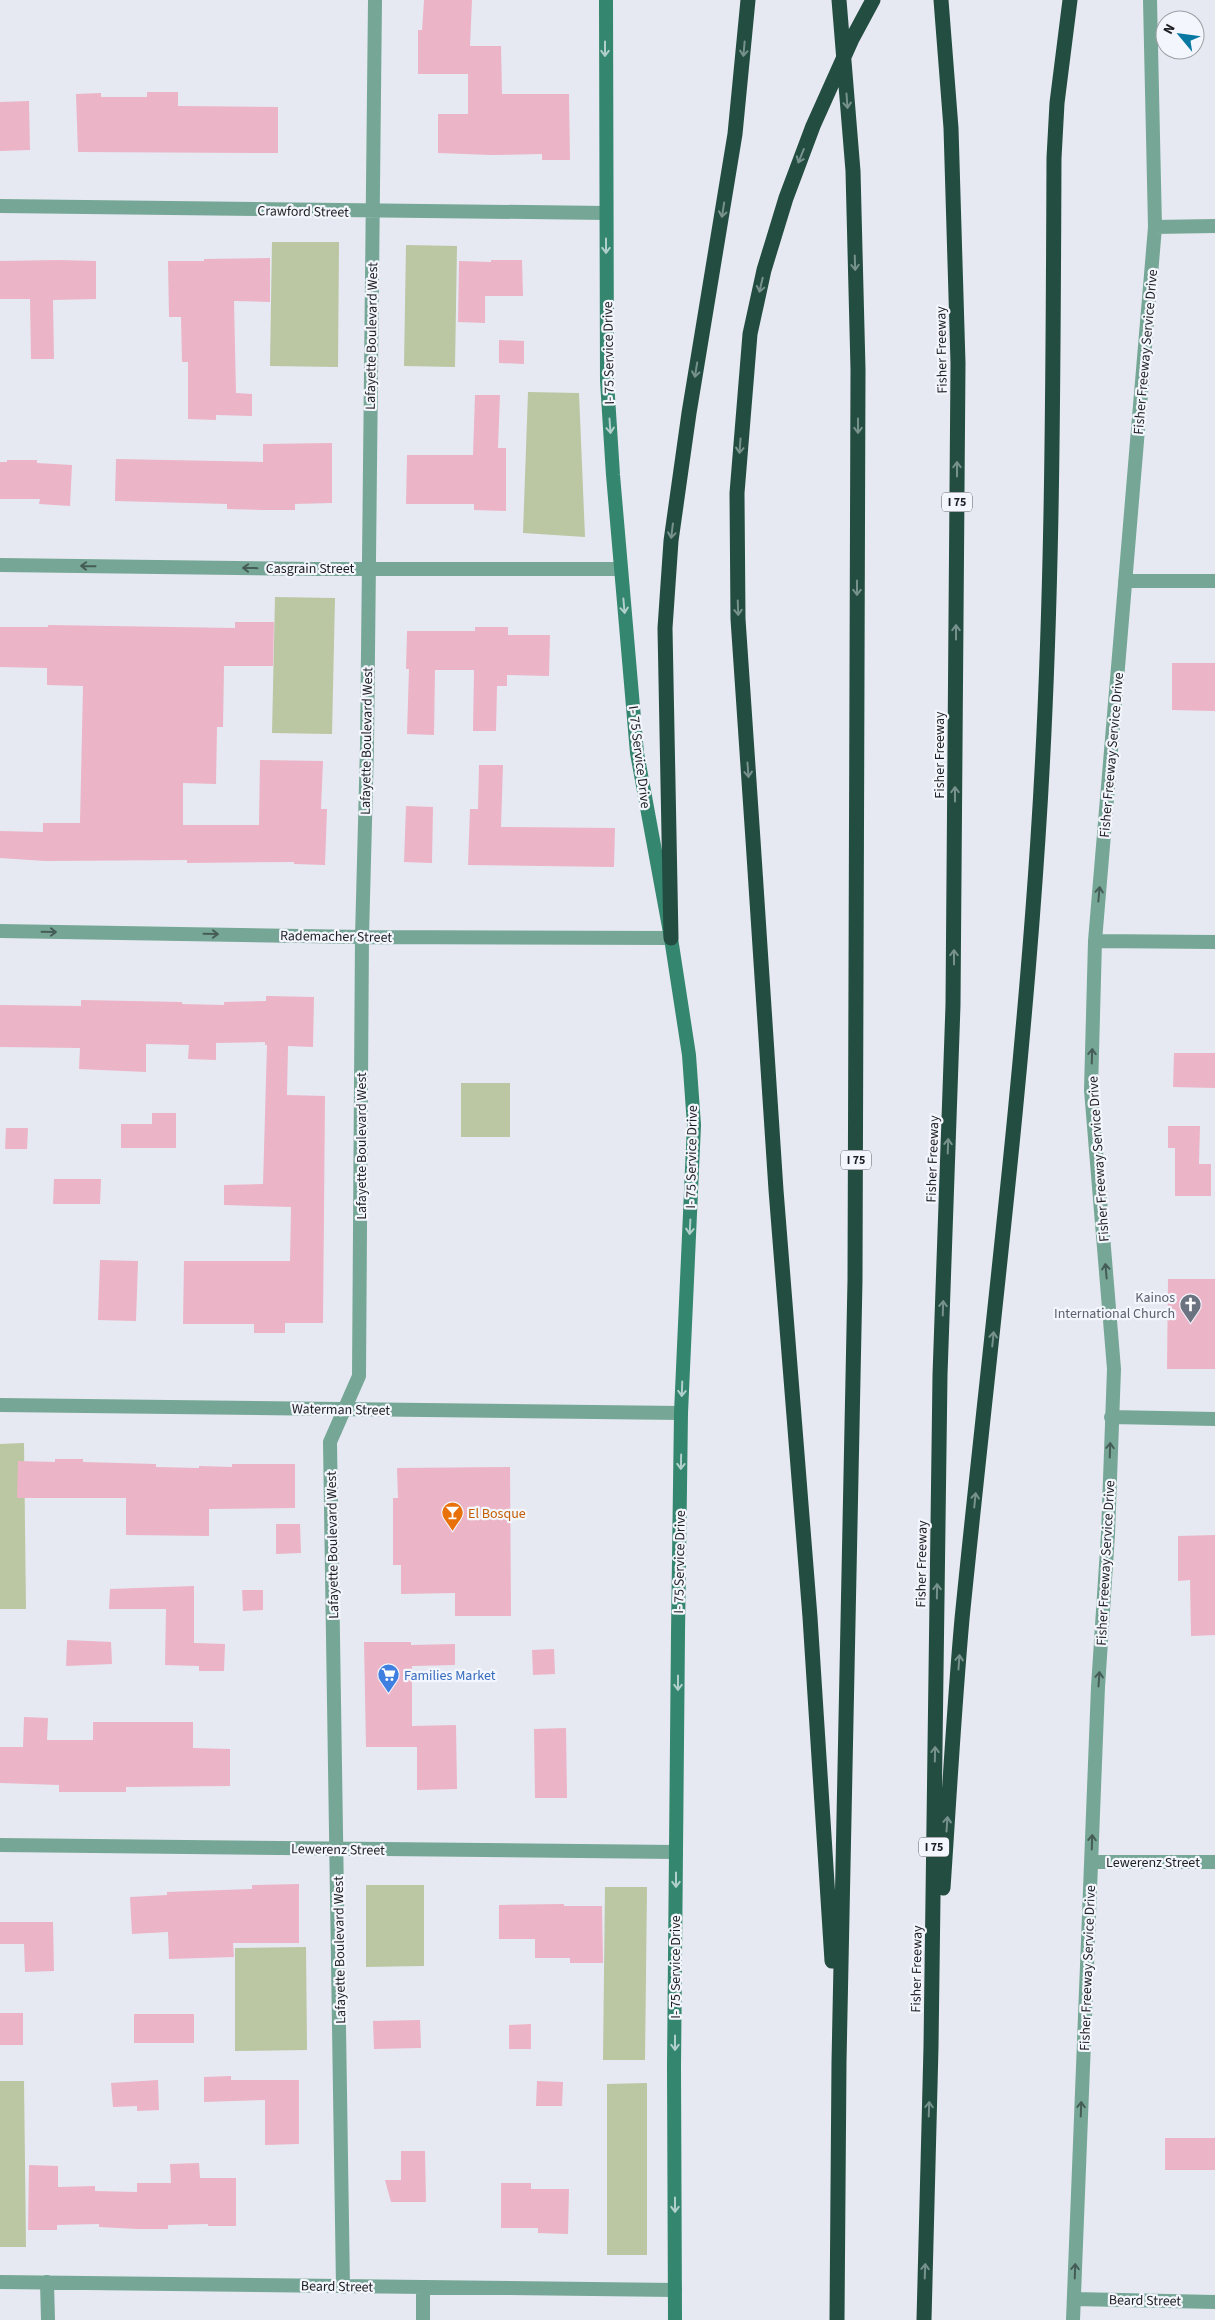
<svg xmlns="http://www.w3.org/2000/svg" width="1215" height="2320" viewBox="0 0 1215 2320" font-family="'Source Sans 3',sans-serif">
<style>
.green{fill:#bbc6a2}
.building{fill:#ecb4c7}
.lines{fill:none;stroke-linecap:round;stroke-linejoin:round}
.minor{stroke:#76a796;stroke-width:14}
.secondary{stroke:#34866e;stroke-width:14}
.motorway{stroke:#244d41;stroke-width:15}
.oneway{stroke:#b1cfcc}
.oneway2{stroke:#77918d}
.oneway3{stroke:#465c56}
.labels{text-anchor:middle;stroke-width:4.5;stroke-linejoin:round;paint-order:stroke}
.shield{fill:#f4f6fe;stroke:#5e6064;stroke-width:1}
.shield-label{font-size:12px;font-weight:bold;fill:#1e1f22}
.street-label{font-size:14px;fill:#1e1f22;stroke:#f4f6fe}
.worship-label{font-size:14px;fill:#5b616d;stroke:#f4f6fe;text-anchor:end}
.food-label{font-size:14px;fill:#c56008;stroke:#f4f6fe;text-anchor:start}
.shop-label{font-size:14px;fill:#366cbe;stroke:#f4f6fe;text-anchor:start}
</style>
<rect width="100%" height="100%" fill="#e6e9f2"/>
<path class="green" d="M272,242H339L338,367L270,366Z
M406,245L457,246L455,367L404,366Z
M528,392L579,393L585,537L523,533Z
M275,597L335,598L332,734L272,733Z
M461,1083H510V1137H461Z
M24,1443L26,1609H0V1444Z
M366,1885H424V1966L366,1967Z
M605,1887H647L645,2060H603Z
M306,1947L307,2050L235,2051V1948Z
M0,2081H24L26,2247H0Z
M647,2083V2255H607V2084Z"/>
<path class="building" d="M424,0H472L470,46H501L502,94H569L570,160H542V154L491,155L438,153V114H468V74H418V30H422Z
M147,92H178V106L278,107V153L78,152L76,94L101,93V97H147Z
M29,101L30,150L0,151V102Z
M270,258V302L234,301L236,393L252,394V416L216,415V420L188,419V362H182L181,317H169L168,261H204V259Z
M59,260L96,261V299L53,300L54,359H31L30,299H0V261Z
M491,260H522L523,296H485V323L458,322L459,261L491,262Z
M499,340L524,341V364L499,363Z
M475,395H500L498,448H506V511L474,510V504H406L407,455H473Z
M332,443V503L295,504V510H263L227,509V504L115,501L116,459L263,462V444Z
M7,460H37V463L72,465L70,506L39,504L40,499H0V462H7Z
M235,622H274L273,666H224L223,727H217L216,784L183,783V825H259L260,760L323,761L321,809H327L325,865L294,864V862L187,863V860L45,861L0,858V831L43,832V823H80L83,686L47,685V668L0,667V627H48V625L235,628Z
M475,627H508V635H550L549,676L507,675V686H497L496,731H473L474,670H435L434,735L407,734L409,669H406L407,631H475Z
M1172,663H1215V711L1172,710Z
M479,765H503L501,827L615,828L614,867L468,865L470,809H478Z
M406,806L433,807L432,863L404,862Z
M266,996L314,997L313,1047L288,1046L287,1095L325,1096L323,1323H285V1333H254V1324H183L184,1261H290L291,1207L224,1205V1185L263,1184L267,1045H265V1042L216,1043V1060L188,1059L189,1045L146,1044V1072L79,1069L80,1048L0,1047V1005L81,1006V1000L182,1002V1004L224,1005V1002L266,1001Z
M1174,1053H1215V1088L1173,1087Z
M152,1113H176V1148H121V1124H152Z
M1168,1126H1200L1199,1164H1211V1196H1175V1148H1168Z
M6,1128H28L27,1149H5Z
M54,1179H101L100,1204H53Z
M100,1260L138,1261L136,1321L98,1320Z
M1168,1279H1215V1369H1167Z
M55,1459H83V1462L156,1464V1467L199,1468V1466L232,1467V1464H295V1508L209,1509V1536L126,1535V1498H17L18,1461L55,1462Z
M510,1467L511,1616H455V1593L401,1594V1565H393V1498H398L397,1468Z
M276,1524H300L301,1553L276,1554Z
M1215,1535V1635L1191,1636L1190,1580L1178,1581V1536Z
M194,1586V1643L225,1644L224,1671H199V1666L165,1665L166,1609H109L110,1589Z
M242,1590H263V1610L243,1611Z
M67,1640L111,1642L112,1664L66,1666Z
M364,1642H411V1645L455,1644V1665L412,1666V1726L456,1725L457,1789L417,1790V1747H366Z
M554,1649L555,1674L533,1675L532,1650Z
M24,1717L48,1718L47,1740H93V1722H193V1748L230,1749V1786L126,1787V1792H59V1785L0,1783V1747H23Z
M566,1728L567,1798H535L534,1729Z
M299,1884V1943H233L234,1957L169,1959L168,1932L132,1934L130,1897L167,1895V1892L252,1889V1885Z
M564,1904V1906H602L603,1963H570V1958H535V1939H499V1905Z
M0,1922H53L54,1971L25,1972L24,1944H0Z
M0,2013H23V2045H0Z
M134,2014H194V2043H134Z
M420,2020L421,2048L374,2049L373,2021Z
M531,2024V2049H509V2025Z
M231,2076V2080H299V2144L265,2145V2100L204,2102V2077Z
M158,2080L159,2110L137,2111V2106L113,2107L111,2083Z
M537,2081L563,2082L562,2106H536Z
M1165,2138H1215V2170H1165Z
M401,2151H425L426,2202H391L385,2180H401Z
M199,2163L200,2178H236V2226H208V2224L168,2225V2229H138L99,2227V2224L57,2225V2230H28L29,2165L58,2166V2187L95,2186V2191L137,2192V2183H171L170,2164Z
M501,2183H531V2189H569L568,2234L538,2233V2228H501Z"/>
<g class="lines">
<path class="minor" d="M0,206L606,213
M1155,227L1215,226
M0,565L314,569H621
M1125,581H1215
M0,931L362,937L671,938
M1095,941L1215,942
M0,1405L681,1413
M1111,1417L1215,1419
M0,1845L676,1852
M1091,1862H1215
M0,2282L675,2290
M47,2282L48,2320
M343,2287L330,1442L359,1376L362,937L367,746L375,0
M423,2287V2320
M1074,2299L1215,2302
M1073,2320L1098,1687L1108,1534L1114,1369L1091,1090L1095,941L1155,227L1150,0"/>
<path class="secondary" d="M606,0L607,381L613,475L637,753L671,938L689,1055L694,1125L681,1413L678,1634L674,2067L675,2320"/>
<path class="motorway" d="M671,938L665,628L671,541L689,413L735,134L748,0
M943,1888C949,1799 954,1709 962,1619C988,1359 1021,1099 1038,838C1053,612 1053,385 1054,158L1057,103L1070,0
M832,1961L810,1617L776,1190L753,840L738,619L737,493L750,334L764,270L786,198L813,126L852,39L873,0
M837,2320L839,2062L855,1280L858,369L853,171L839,0
M924,2320L931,2047L940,1375L953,1005L958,363L951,128L941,0"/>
</g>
<defs><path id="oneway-shaft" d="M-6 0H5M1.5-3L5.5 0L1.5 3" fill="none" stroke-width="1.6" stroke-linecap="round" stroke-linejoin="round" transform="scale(1.25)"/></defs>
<g class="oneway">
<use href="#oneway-shaft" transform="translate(605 49) rotate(90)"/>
<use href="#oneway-shaft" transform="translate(606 246) rotate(90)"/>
<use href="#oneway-shaft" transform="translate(610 426) rotate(86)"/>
<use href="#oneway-shaft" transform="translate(624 606) rotate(85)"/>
<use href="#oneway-shaft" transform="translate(690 1227) rotate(93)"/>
<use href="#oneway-shaft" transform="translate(682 1389) rotate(92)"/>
<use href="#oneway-shaft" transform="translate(681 1462) rotate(91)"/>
<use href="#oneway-shaft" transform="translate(678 1683) rotate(90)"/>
<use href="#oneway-shaft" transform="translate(676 1880) rotate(90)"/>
<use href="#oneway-shaft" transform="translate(675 2043) rotate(90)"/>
<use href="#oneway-shaft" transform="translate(675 2205) rotate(90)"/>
</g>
<g class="oneway2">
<use href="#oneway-shaft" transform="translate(744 49) rotate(95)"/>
<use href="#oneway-shaft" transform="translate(847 101) rotate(86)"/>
<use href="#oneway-shaft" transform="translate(801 156) rotate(112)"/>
<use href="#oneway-shaft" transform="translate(723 210) rotate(99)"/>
<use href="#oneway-shaft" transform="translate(855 263) rotate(88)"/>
<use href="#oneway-shaft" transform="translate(761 285) rotate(103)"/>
<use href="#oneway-shaft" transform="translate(696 370) rotate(99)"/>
<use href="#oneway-shaft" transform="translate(858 426) rotate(90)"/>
<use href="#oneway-shaft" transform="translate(740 446) rotate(94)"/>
<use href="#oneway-shaft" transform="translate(957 469) rotate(-90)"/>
<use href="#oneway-shaft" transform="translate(672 531) rotate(97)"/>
<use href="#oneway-shaft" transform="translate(857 588) rotate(90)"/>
<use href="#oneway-shaft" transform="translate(738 608) rotate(88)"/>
<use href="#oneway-shaft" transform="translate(956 632) rotate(-90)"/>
<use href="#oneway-shaft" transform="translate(748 770) rotate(86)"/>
<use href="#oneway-shaft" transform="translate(955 794) rotate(-90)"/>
<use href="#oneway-shaft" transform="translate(954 957) rotate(-90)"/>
<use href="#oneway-shaft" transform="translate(948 1146) rotate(-88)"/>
<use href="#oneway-shaft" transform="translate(943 1308) rotate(-88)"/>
<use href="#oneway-shaft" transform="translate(993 1339) rotate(-84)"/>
<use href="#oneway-shaft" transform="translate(975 1500) rotate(-84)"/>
<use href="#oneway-shaft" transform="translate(937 1591) rotate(-89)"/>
<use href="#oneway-shaft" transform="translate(959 1662) rotate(-86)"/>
<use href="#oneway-shaft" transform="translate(935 1754) rotate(-89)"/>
<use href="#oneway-shaft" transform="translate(947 1824) rotate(-86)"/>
<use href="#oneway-shaft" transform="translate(929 2109) rotate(-88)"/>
<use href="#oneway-shaft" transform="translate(925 2271) rotate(-88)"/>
</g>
<g class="oneway3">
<use href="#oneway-shaft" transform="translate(88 566) rotate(-179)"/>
<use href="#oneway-shaft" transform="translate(250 568) rotate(-179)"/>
<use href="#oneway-shaft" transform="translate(1099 894) rotate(-85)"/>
<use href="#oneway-shaft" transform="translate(49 932) rotate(1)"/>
<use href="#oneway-shaft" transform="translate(211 934) rotate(1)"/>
<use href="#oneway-shaft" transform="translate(1092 1056) rotate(-88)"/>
<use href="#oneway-shaft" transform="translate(1106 1271) rotate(-95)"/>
<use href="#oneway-shaft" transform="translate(1110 1450) rotate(-88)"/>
<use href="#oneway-shaft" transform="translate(1099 1679) rotate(-86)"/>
<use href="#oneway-shaft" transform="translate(1092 1842) rotate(-88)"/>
<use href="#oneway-shaft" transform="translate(1081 2109) rotate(-88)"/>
<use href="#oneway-shaft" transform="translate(1075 2271) rotate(-88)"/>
</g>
<defs>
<symbol id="church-pin" viewBox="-11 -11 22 30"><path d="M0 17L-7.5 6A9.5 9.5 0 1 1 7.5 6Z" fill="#6b7280" stroke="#f4f6fe"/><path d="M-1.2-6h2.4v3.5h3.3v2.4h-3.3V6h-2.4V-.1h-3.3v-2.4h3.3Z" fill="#fff"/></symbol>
<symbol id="bar-pin" viewBox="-11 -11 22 30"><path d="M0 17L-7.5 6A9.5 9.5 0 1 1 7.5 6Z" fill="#e8710a" stroke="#f4f6fe"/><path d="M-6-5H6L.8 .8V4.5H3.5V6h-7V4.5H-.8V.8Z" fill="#fff"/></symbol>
<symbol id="supermarket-pin" viewBox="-11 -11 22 30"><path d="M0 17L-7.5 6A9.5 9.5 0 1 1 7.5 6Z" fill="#3f7fe0" stroke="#f4f6fe"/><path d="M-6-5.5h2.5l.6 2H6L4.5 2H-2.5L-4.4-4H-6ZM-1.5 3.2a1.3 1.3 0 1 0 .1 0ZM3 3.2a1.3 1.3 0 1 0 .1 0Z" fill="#fff"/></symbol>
</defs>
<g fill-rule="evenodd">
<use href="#church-pin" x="1178" y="1292" width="25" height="34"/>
<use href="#bar-pin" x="440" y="1500" width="25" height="34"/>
<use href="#supermarket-pin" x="376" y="1662" width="25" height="34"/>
</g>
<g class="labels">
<g class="shield">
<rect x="942" y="492.5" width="30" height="19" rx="4"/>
<rect x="841" y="1150.5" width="30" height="19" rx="4"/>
<rect x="919" y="1837.5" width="30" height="19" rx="4"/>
</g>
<g class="shield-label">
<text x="957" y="506">I 75</text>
<text x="856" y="1164">I 75</text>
<text x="934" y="1851">I 75</text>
</g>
<g class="street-label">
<text transform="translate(303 211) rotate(1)" y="5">Crawford Street</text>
<text transform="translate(371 336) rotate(-89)" y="5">Lafayette Boulevard West</text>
<text transform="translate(941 350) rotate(-91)" y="5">Fisher Freeway</text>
<text transform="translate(1145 352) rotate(-85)" y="5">Fisher Freeway Service Drive</text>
<text transform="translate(608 353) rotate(-91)" y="5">I- 75 Service Drive</text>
<text x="310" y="573">Casgrain Street</text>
<text transform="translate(366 741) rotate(-89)" y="5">Lafayette Boulevard West</text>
<text transform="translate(939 755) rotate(-90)" y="5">Fisher Freeway</text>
<text transform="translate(1111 755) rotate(-85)" y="5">Fisher Freeway Service Drive</text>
<text transform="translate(640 757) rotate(83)" y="5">I- 75 Service Drive</text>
<text transform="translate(336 936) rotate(1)" y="5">Rademacher Street</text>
<text transform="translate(361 1146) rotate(-90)" y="5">Lafayette Boulevard West</text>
<text transform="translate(691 1157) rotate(-89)" y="5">I- 75 Service Drive</text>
<text transform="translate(932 1159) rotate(-88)" y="5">Fisher Freeway</text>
<text transform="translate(1098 1159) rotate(-94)" y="5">Fisher Freeway Service Drive</text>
<text transform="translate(341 1409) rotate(1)" y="5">Waterman Street</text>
<text transform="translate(332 1545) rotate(-91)" y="5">Lafayette Boulevard West</text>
<text transform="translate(679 1562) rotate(-89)" y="5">I- 75 Service Drive</text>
<text transform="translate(1105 1563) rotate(-87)" y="5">Fisher Freeway Service Drive</text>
<text transform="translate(921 1564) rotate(-89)" y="5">Fisher Freeway</text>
<text transform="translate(338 1849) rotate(1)" y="5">Lewerenz Street</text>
<text x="1153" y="1867">Lewerenz Street</text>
<text transform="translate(339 1950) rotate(-91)" y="5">Lafayette Boulevard West</text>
<text transform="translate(675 1967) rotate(-90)" y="5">I- 75 Service Drive</text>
<text transform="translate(1087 1968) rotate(-88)" y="5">Fisher Freeway Service Drive</text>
<text transform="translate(916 1969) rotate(-89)" y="5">Fisher Freeway</text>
<text transform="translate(337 2286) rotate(1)" y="5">Beard Street</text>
<text transform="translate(1145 2300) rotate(1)" y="5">Beard Street</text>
</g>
<g class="worship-label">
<text x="1175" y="1302">Kainos<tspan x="1175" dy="16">International Church</tspan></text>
</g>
<g class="food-label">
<text x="468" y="1518">El Bosque</text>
</g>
<g class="shop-label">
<text x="404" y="1680">Families Market</text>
</g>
</g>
<g transform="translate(1180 35) rotate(299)"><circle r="24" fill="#f4f6fe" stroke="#9ea0a6"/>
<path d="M0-4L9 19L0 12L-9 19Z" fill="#0778a2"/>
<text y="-8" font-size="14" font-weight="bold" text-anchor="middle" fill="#1e1f22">N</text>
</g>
</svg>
